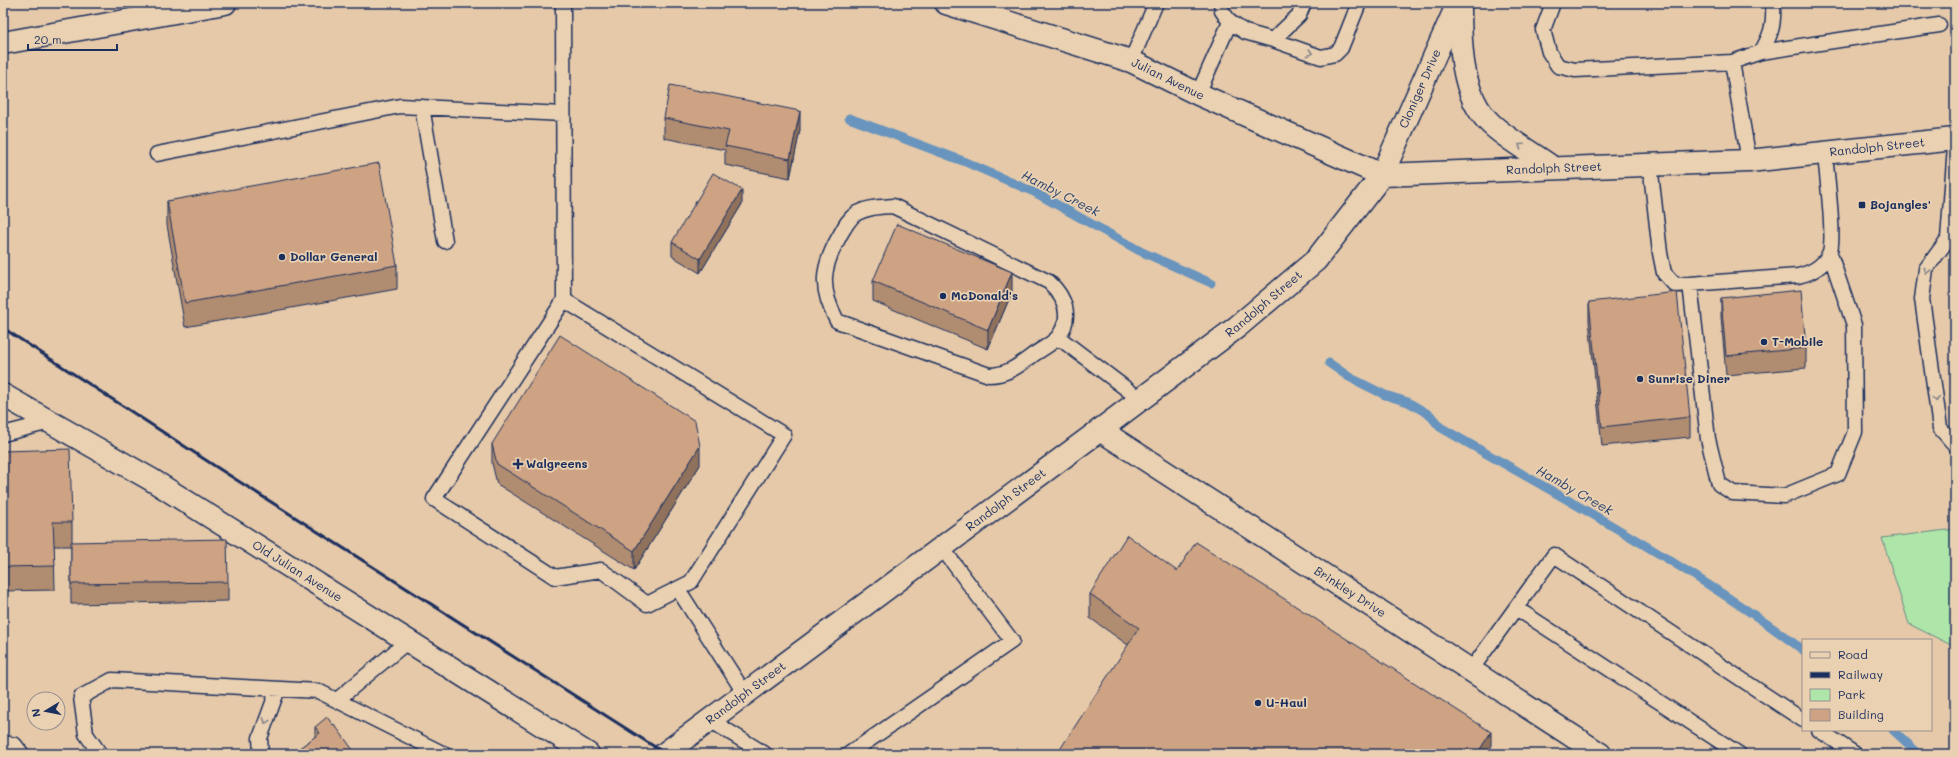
<svg xmlns="http://www.w3.org/2000/svg" width="1958" height="757" viewBox="0 0 1958 757" font-family="Mali,sans-serif">
<style>
.green{fill:#aee6a9;stroke:#648a84}
.lines{fill:none;stroke-linecap:round;stroke-linejoin:round}
.stream{stroke:#6894bd;stroke-width:9}
.lane-casing{stroke:#1b2f5e;stroke-width:17}
.street-casing{stroke:#1b2f5e;stroke-width:25}
.secondary-casing{stroke:#1b2f5e;stroke-width:25}
.primary-casing{stroke:#1b2f5e;stroke-width:25}
.lane{stroke:#ead1b2;stroke-width:14}
.street{stroke:#ead1b2;stroke-width:22}
.secondary{stroke:#ead1b2;stroke-width:22}
.primary{stroke:#ead1b2;stroke-width:22}
.rail{stroke:#1b2f5e;stroke-width:3}
.wall{fill:#b08c71;stroke:#1b2f5e}
.shaded-wall{fill:#90725c;stroke:#1b2f5e}
.building{fill:#cda383;stroke:#1b2f5e}
.oneway{stroke:#828088}
.poi-dot{fill:#1b2f5e;stroke:#ead1b2;stroke-width:1.5}
.labels{text-anchor:middle;stroke-width:3.5;stroke-linejoin:round;paint-order:stroke}
.street-label{font-size:12px;fill:#1b2f5e;stroke:#ead1b2}
.poi-label{font-size:12px;font-weight:bold;fill:#1b2f5e;stroke:#ead1b2;text-anchor:start}
.water-label{font-size:13px;font-style:italic;fill:#28406e;stroke:#ead1b2}
</style>
<rect width="100%" height="100%" fill="#e6c9a9"/>
<filter id="ink" filterUnits="userSpaceOnUse"><feTurbulence type="fractalNoise" baseFrequency=".025" numOctaves="2"/><feDisplacementMap in="SourceGraphic" scale="8" xChannelSelector="R" yChannelSelector="G"/><feConvolveMatrix kernelMatrix="1 2 1 2 8 2 1 2 1" color-interpolation-filters="sRGB"/></filter>
<g filter="url(#ink)">
<path class="green" d="M1955,529V647L1909,624L1882,538Z"/>
<g class="lines">
<path class="stream" d="M849,118L963,161L1036,193L1140,251L1211,283
M1329,363L1349,377L1385,395L1408,402L1430,415L1440,427C1563,498 1689,565 1803,650
M1893,730L1919,754"/>
<defs>
<path id="lane" d="M563,3L564,300L434,499L555,577L601,570L647,604L691,582L784,435L564,300
M1221,3L1222,11L1230,22L1245,32L1273,40L1321,57L1335,54L1341,48L1359,3
M1553,3L1543,30L1549,52L1558,66L1575,70L1732,62L1761,52C1772,34 1774,24 1773,3
M1273,40L1299,15L1304,3
M1761,52L1939,25
M1131,61L1156,3
M1732,62L1749,161
M1198,94L1230,22
M422,107L445,241
M1955,147L1948,239L1926,269L1922,299L1940,428L1955,445
M157,154L400,106L563,114
M1650,164L1660,253L1664,273L1675,285L1690,284L1798,276C1811,273 1823,267 1829,254C1836,241 1826,171 1825,153
M893,206L1049,282C1065,297 1073,317 1058,337C1052,344 1040,350 1033,355C1018,366 1007,375 989,375L837,321C820,289 821,269 839,237C844,228 848,219 857,213C868,207 880,207 893,206Z
M1690,284L1708,439L1719,484L1733,493L1784,496L1838,474L1855,432L1854,325L1830,254
M1058,337L1141,400
M3,434L50,422
M678,589L745,694
M1516,608L1739,754
M1471,670L1554,555L1803,720
M337,700L408,641
M710,720L765,754
M1819,730L1855,754
M3,743L15,745L22,754
M100,754L86,734L81,697L112,680L318,691L444,754
M261,754L260,738L278,689
M849,754L1012,641L942,548"/>
<g id="street">
<path id="s1" d="M3,395L152,480L588,754"/>
<path id="s2" d="M1100,430L1600,754"/>
</g>
<g id="secondary">
<path id="s3" d="M946,3L1131,61L1198,94L1382,175L1458,3"/>
<path d="M3,43L225,3"/>
</g>
<g id="primary">
<path d="M1460,3C1460,41 1460,96 1491,124C1508,140 1534,154 1553,168"/>
<path id="s4" d="M664,754L1100,430L1237,327L1316,260L1382,175L1749,161L1955,139"/>
</g>
</defs>
<use href="#lane" class="lane-casing"/>
<use href="#street" class="street-casing"/>
<use href="#secondary" class="secondary-casing"/>
<use href="#primary" class="primary-casing"/>
<use href="#lane" class="lane"/>
<use href="#street" class="street"/>
<use href="#secondary" class="secondary"/>
<use href="#primary" class="primary"/>
<path class="rail" d="M3,328L221,470L666,754"/>
</g>
<path class="wall" d="M1281,3H1289L1287,6Z
M1599,3H1636L1600,7Z
M664,118L800,130L790,178L725,165V150L664,138Z
M167,201L397,265V289L185,327L167,225Z
M742,204L700,273L672,256V242Z
M873,281L1012,292L988,349L873,301Z
M1721,298L1806,348V368L1726,375L1721,317Z
M1589,302L1690,417V437L1602,446L1589,321Z
M492,444L700,465L634,570L497,484L492,463Z
M3,451L72,522V542L228,582V601L71,604V546H54L55,590L3,591Z
M1090,594L1491,754L1128,645L1090,618Z
M315,727L356,754H294V752L315,737Z"/>
<path class="shaded-wall" d="M800,111V130L790,178V159Z
M742,190V204L700,273V259Z
M1012,272V292L988,349V330Z
M700,446V465L634,570V551Z
M1491,732V754H1477Z"/>
<path class="building" d="M670,85L800,111L790,159L725,146L729,131L664,118Z
M379,163L397,265L185,303L167,201Z
M713,173L742,190L700,259L672,242Z
M897,224L1012,272L988,330L873,281Z
M1801,290L1806,348L1726,356L1721,298Z
M1677,292L1690,417L1602,427L1589,302Z
M560,335L695,421L700,446L634,551L497,464L492,444Z
M70,449L72,522H53L55,566L3,567V451Z
M1127,535L1177,571L1196,542L1491,732L1477,754H1057L1139,628L1090,594Z
M227,539L228,582L71,584V542Z
M327,717L333,725L334,724L356,754H296L294,752L320,733L315,727Z"/>
<defs><path id="oneway-chevron" d="M-2-3.5L2.5 0L-2 3.5" fill="none" stroke-width="1.6" stroke-linecap="round" stroke-linejoin="round"/></defs>
<g class="oneway">
<use href="#oneway-chevron" transform="translate(1310 53) rotate(17)"/>
<use href="#oneway-chevron" transform="translate(1521 146) rotate(-145)"/>
<use href="#oneway-chevron" transform="translate(1927 271) rotate(107)"/>
<use href="#oneway-chevron" transform="translate(1936 399) rotate(82)"/>
<use href="#oneway-chevron" transform="translate(266 721) rotate(110)"/>
</g>
</g>
<g class="poi-dot">
<rect x="1858" y="201" width="8" height="8" rx="2"/>
<circle cx="282" cy="257" r="4"/>
<circle cx="943" cy="296" r="4"/>
<circle cx="1764" cy="342" r="4"/>
<circle cx="1640" cy="379" r="4"/>
<path d="M516 458h4v4h4v4h-4v4h-4v-4h-4v-4h4z"/>
<circle cx="1258" cy="703" r="4"/>
</g>
<g class="labels">
<g class="street-label">
<text dy="4" stroke="none"><textPath href="#s3" startOffset="235">Julian Avenue</textPath></text>
<text dy="4" stroke="none"><textPath href="#s3" startOffset="564">Cloniger Drive</textPath></text>
<text dy="4" stroke="none"><textPath href="#s4" startOffset="1422">Randolph Street</textPath></text>
<text dy="4" stroke="none"><textPath href="#s4" startOffset="1098">Randolph Street</textPath></text>
<text dy="4" stroke="none"><textPath href="#s4" startOffset="750">Randolph Street</textPath></text>
<text dy="4" stroke="none"><textPath href="#s4" startOffset="426">Randolph Street</textPath></text>
<text dy="4" stroke="none"><textPath href="#s1" startOffset="343">Old Julian Avenue</textPath></text>
<text dy="4" stroke="none"><textPath href="#s2" startOffset="298">Brinkley Drive</textPath></text>
<text dy="4" stroke="none"><textPath href="#s4" startOffset="102">Randolph Street</textPath></text>
</g>
<g class="poi-label">
<text x="1870" y="209">Bojangles'</text>
<text x="290" y="261">Dollar General</text>
<text x="951" y="300">McDonald's</text>
<text x="1772" y="346">T-Mobile</text>
<text x="1648" y="383">Sunrise Diner</text>
<text x="526" y="468">Walgreens</text>
<text x="1266" y="707">U-Haul</text>
</g>
<g class="water-label">
<text transform="translate(1061 193) rotate(27)" y="5">Hamby Creek</text>
<text transform="translate(1575 490) rotate(30)" y="5">Hamby Creek</text>
</g>
</g>
<rect width="1958" height="757" fill="none" stroke="#ead1b2" stroke-width="16"/>
<rect x="8" y="8" width="1942" height="741" fill="none" stroke="#1b2f5e" stroke-width="1.5" filter="url(#ink)"/>
<rect x="1802" y="639" width="130" height="92" fill="#ead1b2" stroke="#979090"/>
<rect x="1810" y="652" width="20" height="6" fill="#ead1b2" stroke="#979090"/>
<text x="1838" y="659" font-size="12" fill="#1b2f5e">Road</text>
<rect x="1810" y="672" width="20" height="6" fill="#1b2f5e" stroke="#979090"/>
<text x="1838" y="679" font-size="12" fill="#1b2f5e">Railway</text>
<rect x="1810" y="689" width="20" height="12" fill="#aee6a9" stroke="#979090"/>
<text x="1838" y="699" font-size="12" fill="#1b2f5e">Park</text>
<rect x="1810" y="709" width="20" height="12" fill="#cda383" stroke="#979090"/>
<text x="1838" y="719" font-size="12" fill="#1b2f5e">Building</text>
<g transform="translate(46 711) rotate(260)"><circle r="19" fill="#ead1b2" stroke="#979090"/>
<path d="M0-3L7 15L0 10L-7 15Z" fill="#1b2f5e"/>
<text y="-6" font-size="11" font-weight="bold" text-anchor="middle" fill="#1b2f5e">N</text>
</g>
<path d="M28 44v6h89v-6" fill="none" stroke="#1b2f5e" stroke-width="2"/>
<text x="34" y="44" font-size="12" fill="#1b2f5e" stroke="#ead1b2" stroke-width="3" paint-order="stroke">20 m</text>
</svg>
